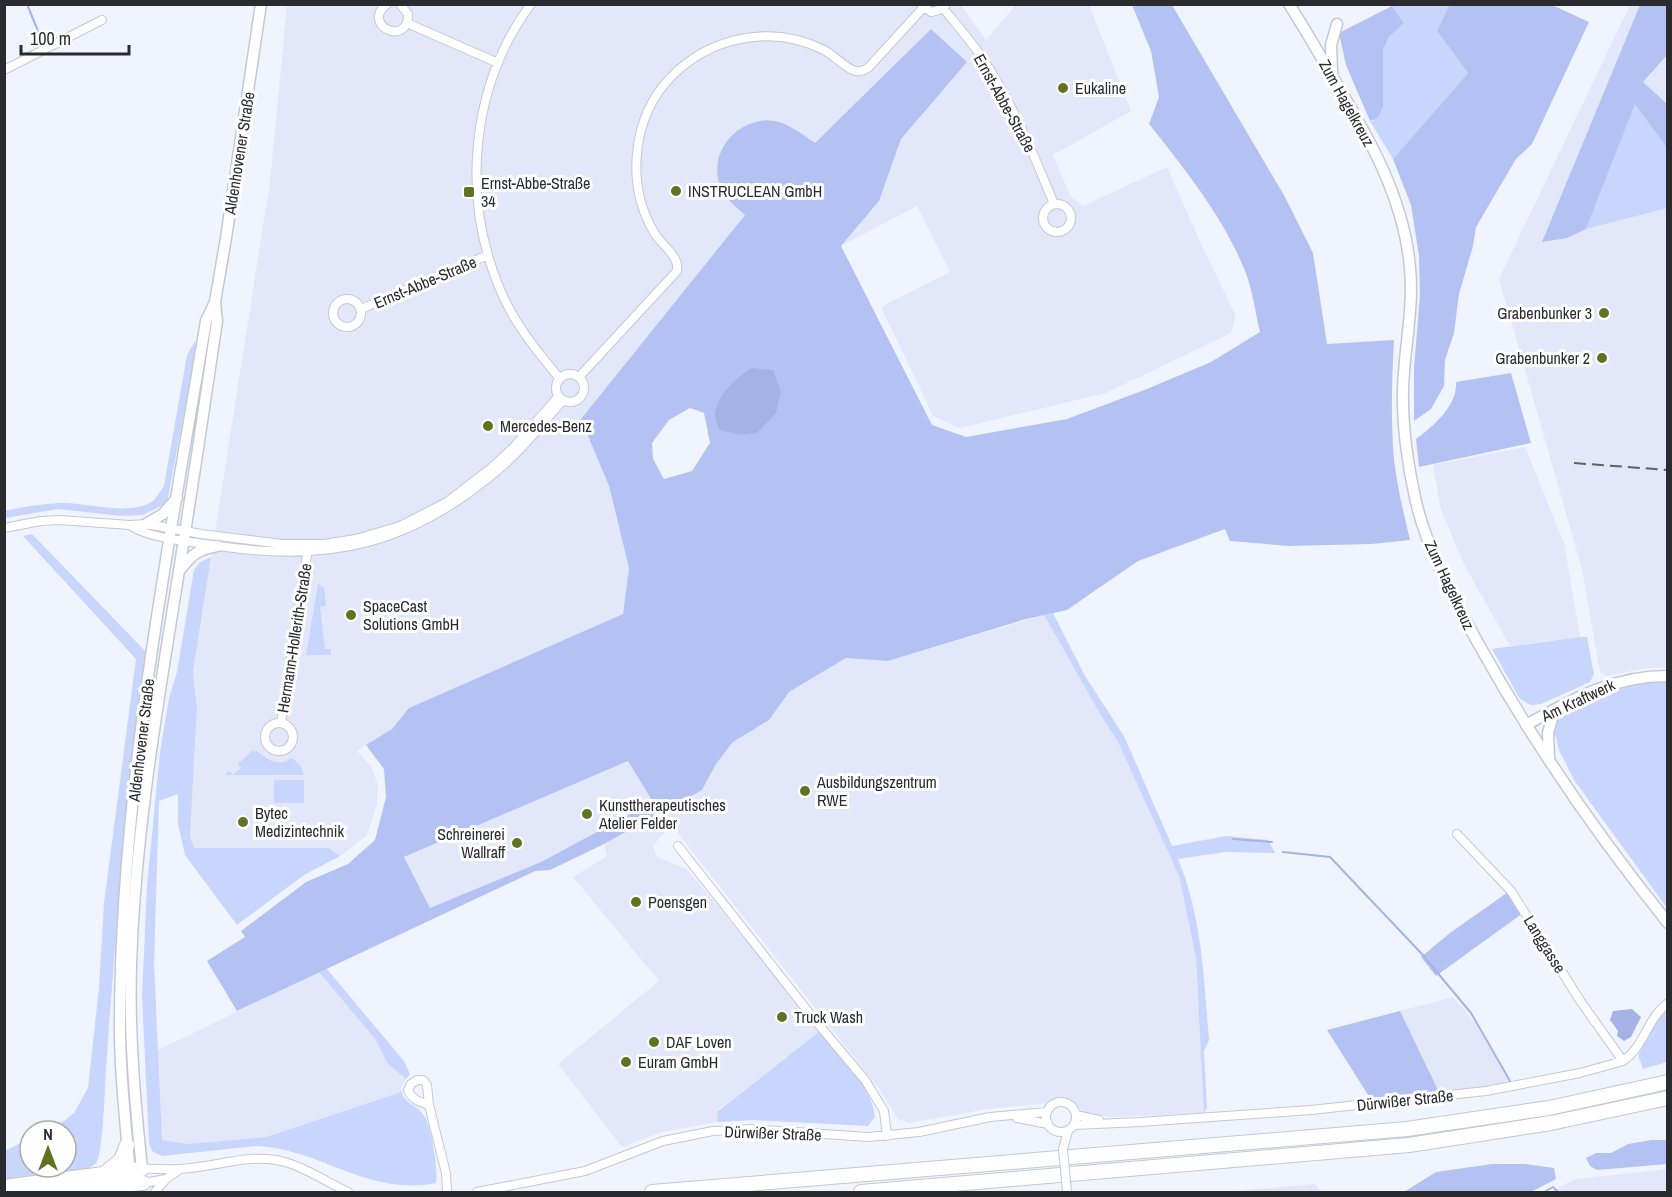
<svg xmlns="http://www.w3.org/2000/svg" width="1672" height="1197" viewBox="0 0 1672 1197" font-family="'Archivo Narrow',sans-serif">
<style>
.built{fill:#e2e8fa}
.green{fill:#c8d5fc}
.forest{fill:#b3c2f2;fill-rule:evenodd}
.water{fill:#a4b3e3}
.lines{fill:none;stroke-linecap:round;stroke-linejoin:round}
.stream{stroke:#a4b3e3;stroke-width:2}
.street-casing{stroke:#c4c8d3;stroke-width:10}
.secondary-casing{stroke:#c4c8d3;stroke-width:13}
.highway-casing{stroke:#c4c8d3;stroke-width:16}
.street{stroke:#fff;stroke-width:8}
.secondary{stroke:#fff;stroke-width:10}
.highway{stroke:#fff;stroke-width:14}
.rail{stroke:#5f6167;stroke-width:2;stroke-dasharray:12 6;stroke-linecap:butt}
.street-bridge-casing{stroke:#c4c8d3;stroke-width:10;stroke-linecap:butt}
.street-bridge{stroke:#fff;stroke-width:8}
.poi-dot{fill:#617321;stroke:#fff;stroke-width:2}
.labels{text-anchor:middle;stroke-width:6;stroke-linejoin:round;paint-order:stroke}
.poi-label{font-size:16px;fill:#2a2b2f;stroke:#fff;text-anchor:start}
.street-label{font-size:16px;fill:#2a2b2f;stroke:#fff}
</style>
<rect width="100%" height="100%" fill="#f0f4ff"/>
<path class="built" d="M287,5H961L986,40L1016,5H1089L1131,111L1053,155L1071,197L1083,206L1167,167L1202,246L1236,316L1231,333L1106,393L960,428L933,416L881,307L950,272L917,206L841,246L879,201L901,139L966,63L931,29L815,143L786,124L717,162V174L725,195L745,215L582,419L609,486L629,568L623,614L409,708L392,729L357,751L371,766L378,785L377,805L366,836L340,856L327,848H194L190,836L197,708L193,672L270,182Z
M1630,5H1667V668H1647L1606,676L1600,672L1582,569L1499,279Z
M1525,447L1564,543L1580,637L1510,646L1464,564L1441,510L1433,465Z
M1044,615L1103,719L1117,740L1179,876L1196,958L1204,1113L1110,1117L1083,1112L1073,1100L1064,1097L1056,1098L1048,1103L988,1109L909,1123L898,1119L882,1093L662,813L702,790L716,764L733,742L769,720L789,692L846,658L888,661Z
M628,761L654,802L541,862L430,908L404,857Z
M655,816L665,829V832L653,846L657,857L687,869L820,1031L717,1111L718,1122L662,1132L622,1147L558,1064L659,981L573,877L607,856L604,844Z
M319,972L375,1039L388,1064L406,1079L398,1093L266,1137L188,1145L162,1141L154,1052Z
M1453,997L1475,1023L1510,1083L1439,1092L1400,1011Z
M1667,1169V1192H1549L1576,1179Z
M1315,1184L1321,1192H1225Z"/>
<path class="green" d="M1394,4L1450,5L1437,31L1468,73L1393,159L1370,121H1373L1383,106V50L1389,37L1404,23L1392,6Z
M1635,103L1667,148V208L1586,229Z
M195,341L196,348L167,503L143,515L122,516L58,509L5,518L4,511C23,507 41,504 60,503C87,502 130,517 153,501C157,498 160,491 164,486L187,355Z
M32,534L148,654C129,787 116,921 107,1055C105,1073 104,1154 96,1163C84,1176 25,1180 5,1183V1151L30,1138V1167H66V1131H43L64,1121L74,1113L88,1088L99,988L104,903L136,659L23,536Z
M211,557L193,672L197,708L190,836L194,848H328L340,856L304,875L237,925L185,855L178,824V794L159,801L154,963L162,1140L188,1144L266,1137L398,1093L401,1090C406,1106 414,1102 423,1114C432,1126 438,1169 436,1183C369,1197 319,1148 256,1146L162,1156L152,1151L149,1143L142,996L147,886L160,752L169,698L177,672L194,570L200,562Z
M318,584L324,588L326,606L320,607L325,649H331V655H306Z
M1053,613L1085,676L1124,736L1172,846L1226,836L1268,840L1275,853L1225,852L1178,859C1202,916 1204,980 1209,1040L1204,1051L1207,1108L1204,1113L1196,958L1179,876L1117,740L1103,719L1044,615Z
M1580,637H1587L1594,674L1590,682L1541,704L1531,705L1520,699L1492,649Z
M1647,681H1667V908L1574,780L1559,750L1556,737L1552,732C1553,729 1552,726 1554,723C1567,700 1623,686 1647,681Z
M253,750L255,752L257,751C268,760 278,767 292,758L300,765L304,775H225L229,771L233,775L241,768L238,764Z
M274,780H304V803H274Z
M326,968L404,1061L410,1074L406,1079L388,1064L375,1039L319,972Z
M1667,1008V1062L1643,1069L1638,1055C1648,1041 1654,1018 1667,1008Z
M820,1031C842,1057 871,1083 875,1117L868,1126L751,1120L718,1122L717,1112Z"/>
<path class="forest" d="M1450,4L1552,5L1589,22L1532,144L1516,159L1476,227L1473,246L1459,294L1454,333L1445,360L1444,386L1431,409L1414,421V368L1420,295L1419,256L1411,205L1393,159L1468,73L1437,31Z
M1132,5H1172L1285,197L1313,253L1327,344L1394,340C1392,376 1391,412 1393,448C1395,479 1403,510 1410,540L1371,544L1289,546L1230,541L1225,529L1138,561L1067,610L1026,619L888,661L846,658L789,692L769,720L733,742L716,764L702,790L604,844L550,870L535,871L237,1011L207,961L245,937L241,931L306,882L348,864L375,840L386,797L384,769L366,745L392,729L409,708L623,614L629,568L609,486L581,419L745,215C739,209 730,203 725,195C705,165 726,127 760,121C781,117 799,132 815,143L931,29L967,62L901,139L879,201L841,246L932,425L966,437L1067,419L1147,389L1211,362L1260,332C1255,311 1252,286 1243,266C1221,214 1184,168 1149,124L1159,97L1151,51ZM690,408L704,413L710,443L692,471L664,479L653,459L652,443L669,420ZM628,761L653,802L541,862L430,908L404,857Z
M1640,5H1667V55L1643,82L1667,104V148L1635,104L1586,229L1567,238L1542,242Z
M1392,6L1404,23L1389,37L1383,50V106L1378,118L1370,121L1346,65L1339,33Z
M1511,373L1531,443L1419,467L1416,439C1433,427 1458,405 1456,382Z
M1508,892L1523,913L1436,976L1421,957L1450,933Z
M1400,1011L1439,1092L1370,1098L1327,1030Z
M1652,1140H1667V1164L1597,1170L1590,1166L1586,1158L1596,1153H1611L1628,1144Z
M1492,1164H1525L1554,1168L1556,1179L1531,1192H1404L1436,1172Z"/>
<path class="water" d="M752,368L773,370L781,392L776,413L757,433L741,435L720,430C718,426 715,420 715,416C715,397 737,376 752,368Z
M1632,1009L1641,1017L1631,1037L1624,1041L1617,1036L1618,1031L1610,1020L1613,1011Z"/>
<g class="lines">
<path class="stream" d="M27,4L44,46
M1233,839L1272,842
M1283,852L1330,857L1421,953L1471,1013L1510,1081
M1544,1192L1553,1187L1558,1192"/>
<defs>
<path id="street" d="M387,4C360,25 409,48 408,14L400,4
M531,4C471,85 461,195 499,287C513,322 536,350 560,379
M921,4L931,12L939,10L945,6
M943,8C956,24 971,41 983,59C1013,104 1034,155 1054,204
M407,23L498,63
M4,70L102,20
M1043 218a14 14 0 1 1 28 0a14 14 0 1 1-28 0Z
M333 313a14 14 0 1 1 28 0a14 14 0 1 1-28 0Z
M361,309L488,255
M556 388a14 14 0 1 1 28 0a14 14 0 1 1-28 0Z
M579,377L677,271C680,257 662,245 655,234C625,185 632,117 671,77C710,37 771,24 822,49C832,53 847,70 856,71C861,72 865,70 869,67L923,8
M131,526C151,539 194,542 219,546C330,563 411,544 498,470C522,450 542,424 563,400
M4,528L41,521L59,520L130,525L146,524L201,534L282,544H324L356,539L400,526L447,502L490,469L513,448L559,396
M281,723L308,549
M265 737a14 14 0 1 1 28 0a14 14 0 1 1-28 0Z
M1457,834L1511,891L1581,1002L1623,1061
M678,846L814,1019L865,1080L884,1111L887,1136
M1046 1117a15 15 0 1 1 30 0a15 15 0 1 1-30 0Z
M429,1105C420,1102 412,1100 408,1090L411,1084L417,1080H423L427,1085L429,1105L446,1173L447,1192
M1076,1115L1099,1120
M1017,1118L1048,1124
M1074,1125L1140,1122L1311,1110L1486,1091L1580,1073L1623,1061C1645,1046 1647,1018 1668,1003
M1063,1149L1068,1131
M142,1169C155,1168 167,1170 179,1169C214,1168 250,1152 285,1162C307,1168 328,1183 348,1192
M143,1183L166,1179L179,1170
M155,1192L166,1179
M477,1192L585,1171L663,1141L713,1131L751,1129L868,1137L919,1132L990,1117L1047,1112"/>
<path id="secondary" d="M1289,4C1305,29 1319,54 1334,79C1369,138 1404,198 1410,268C1414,309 1404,349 1403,390C1402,428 1408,466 1416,502C1428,552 1453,598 1478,643C1533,742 1597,835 1668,923
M1332,74L1331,45L1337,24
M146,524L163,514L177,498
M179,571C192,555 196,550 217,546
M1526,725C1573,699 1612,676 1668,676
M1549,758L1548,733L1554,711
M142,1169C135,1102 129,1034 131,966C135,833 158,702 179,571C192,488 205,404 217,321L215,302
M130,1177C126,1123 119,1069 120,1014C122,781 168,550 206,321L215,302L226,238L261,4"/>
<path id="highway" d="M105,1173L121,1160L127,1145
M4,1187L142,1169
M35,1192L143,1183
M652,1192L1407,1129L1549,1108L1668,1082
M861,1192L1409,1145L1551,1123L1668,1098"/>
</defs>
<use href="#street" class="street-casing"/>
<use href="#secondary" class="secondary-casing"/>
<use href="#highway" class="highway-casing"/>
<use href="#street" class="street"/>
<use href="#secondary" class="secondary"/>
<use href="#highway" class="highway"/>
<path class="rail" d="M1574,463L1668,470"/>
<defs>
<path id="street-bridge" d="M1063,1149L1067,1192"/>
</defs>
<use href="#street-bridge" class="street-bridge-casing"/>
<use href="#street-bridge" class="street-bridge"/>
</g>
<g class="poi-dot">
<circle cx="1063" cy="88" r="6"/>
<circle cx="676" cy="191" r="6"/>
<rect x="463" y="186" width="12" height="12" rx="3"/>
<circle cx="1604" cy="313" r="6"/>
<circle cx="1602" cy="358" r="6"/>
<circle cx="488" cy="426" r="6"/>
<circle cx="351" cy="615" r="6"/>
<circle cx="805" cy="791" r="6"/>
<circle cx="587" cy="814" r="6"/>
<circle cx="243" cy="822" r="6"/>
<circle cx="517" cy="843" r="6"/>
<circle cx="636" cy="902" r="6"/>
<circle cx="782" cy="1017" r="6"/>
<circle cx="654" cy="1042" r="6"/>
<circle cx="626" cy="1062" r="6"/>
</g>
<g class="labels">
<g class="poi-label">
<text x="1075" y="94">Eukaline</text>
<text x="481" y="189">Ernst-Abbe-Straße<tspan x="481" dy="18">34</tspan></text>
<text x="688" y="197">INSTRUCLEAN GmbH</text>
<text x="1592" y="319" text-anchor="end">Grabenbunker 3</text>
<text x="1590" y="364" text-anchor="end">Grabenbunker 2</text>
<text x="500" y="432">Mercedes-Benz</text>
<text x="363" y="612">SpaceCast<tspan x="363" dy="18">Solutions GmbH</tspan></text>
<text x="817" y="788">Ausbildungszentrum<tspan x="817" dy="18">RWE</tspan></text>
<text x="599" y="811">Kunsttherapeutisches<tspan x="599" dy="18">Atelier Felder</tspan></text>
<text x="255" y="819">Bytec<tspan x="255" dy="18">Medizintechnik</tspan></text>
<text x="505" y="840" text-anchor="end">Schreinerei<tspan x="505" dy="18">Wallraff</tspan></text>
<text x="648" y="908">Poensgen</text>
<text x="794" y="1023">Truck Wash</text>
<text x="666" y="1048">DAF Loven</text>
<text x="638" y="1068">Euram GmbH</text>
</g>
<g class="street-label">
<text transform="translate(1005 103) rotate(61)" y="6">Ernst-Abbe-Straße</text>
<text transform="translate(1347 103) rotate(61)" y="6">Zum Hagelkreuz</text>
<text transform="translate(239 153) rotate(-81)" y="6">Aldenhovener Straße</text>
<text transform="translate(425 282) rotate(-23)" y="6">Ernst-Abbe-Straße</text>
<text transform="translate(1450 585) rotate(65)" y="6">Zum Hagelkreuz</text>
<text transform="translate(294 638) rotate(-81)" y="6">Hermann-Hollerith-Straße</text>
<text transform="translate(1578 700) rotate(-25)" y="6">Am Kraftwerk</text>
<text transform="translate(141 740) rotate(-83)" y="6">Aldenhovener Straße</text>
<text transform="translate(1545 944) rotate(58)" y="6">Langgasse</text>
<text transform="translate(1405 1100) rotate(-6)" y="6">Dürwißer Straße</text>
<text transform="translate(773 1133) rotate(2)" y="6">Dürwißer Straße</text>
</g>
</g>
<rect width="1672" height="1197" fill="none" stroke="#2a2b2f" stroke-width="12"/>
<g transform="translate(48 1149)"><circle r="28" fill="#ffffff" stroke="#aaaaac" stroke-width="1.5"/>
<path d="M0-4.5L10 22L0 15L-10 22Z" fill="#617321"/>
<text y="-9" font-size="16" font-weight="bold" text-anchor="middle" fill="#2a2b2f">N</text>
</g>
<path d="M21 45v9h108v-9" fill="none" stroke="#2a2b2f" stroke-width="3"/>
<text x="30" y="45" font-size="18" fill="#2a2b2f" stroke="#ffffff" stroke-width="4.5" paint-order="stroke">100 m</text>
</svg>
